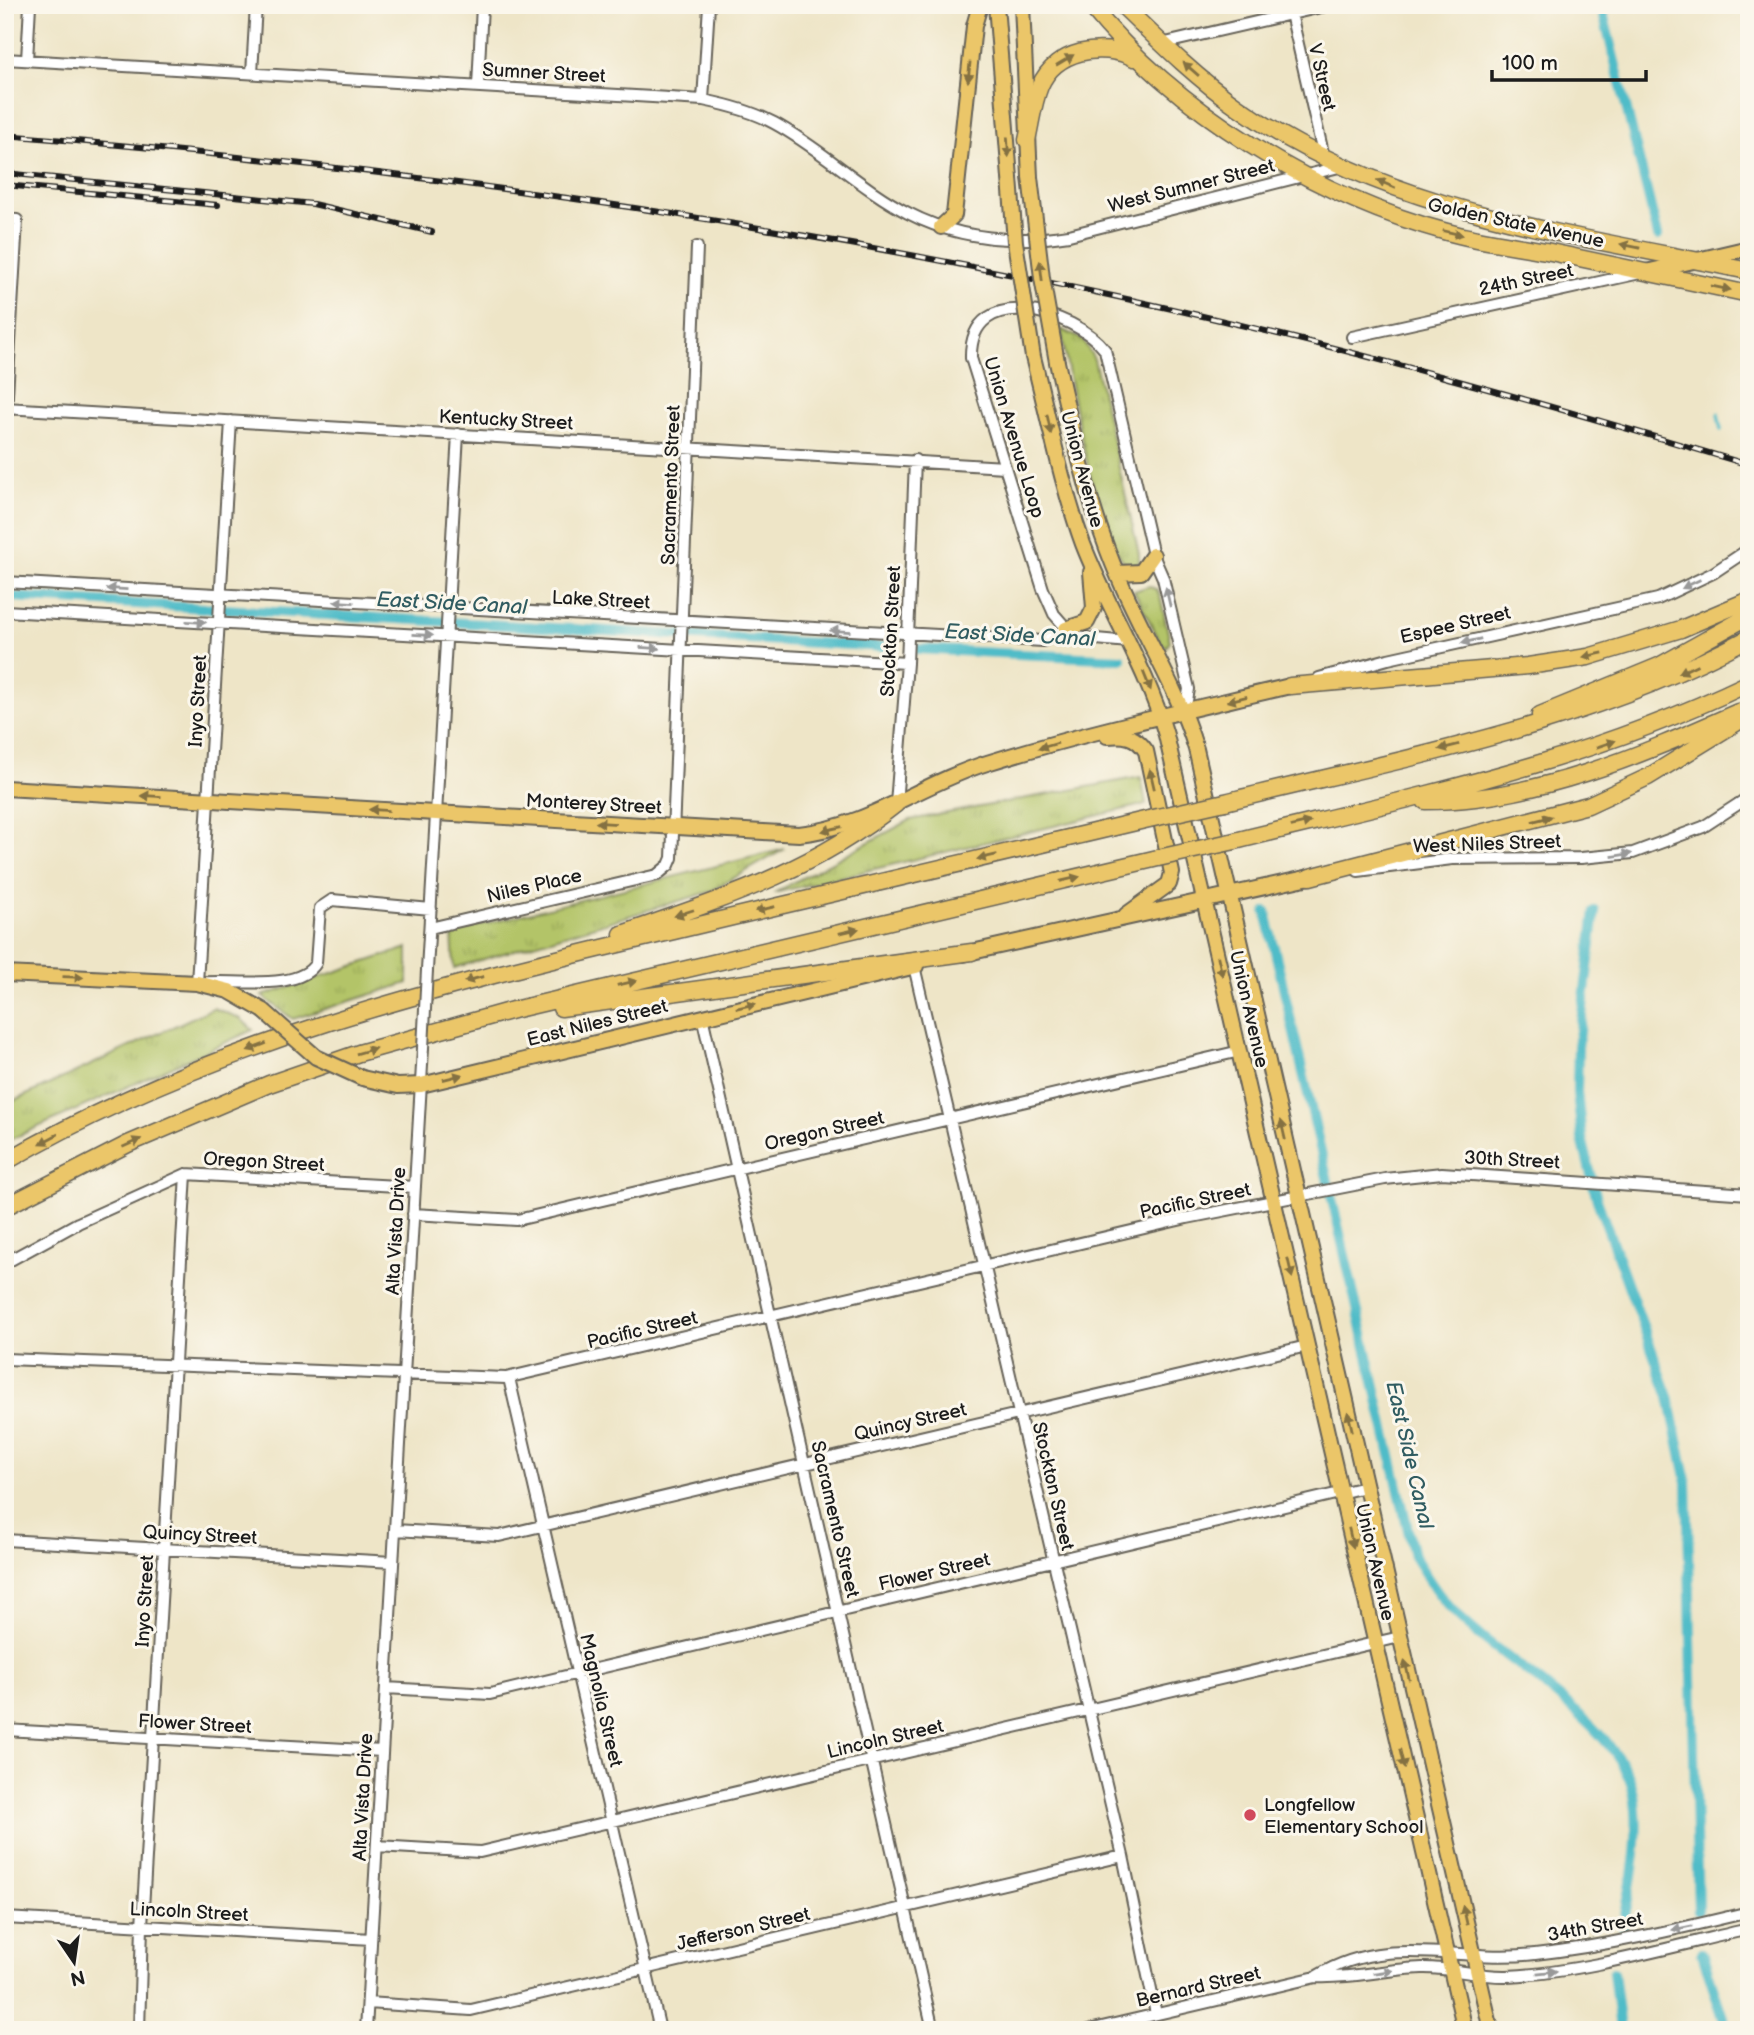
<svg xmlns="http://www.w3.org/2000/svg" width="1754" height="2035" viewBox="0 0 1754 2035" font-family="'Balsamiq Sans',sans-serif">
<style>
.grass{fill:url(#grass-tufts);stroke:#687042;stroke-width:2}
.lines{fill:none;stroke-linecap:round;stroke-linejoin:round}
.stream{stroke:#4fbcc8;stroke-width:3.5}
.canal{stroke:#4fbcc8;stroke-width:10}
.minor-casing{stroke:#666258;stroke-width:14}
.major-casing{stroke:#666258;stroke-width:18}
.highway-casing{stroke:#666258;stroke-width:19}
.minor{stroke:#fff;stroke-width:10}
.major{stroke:#ebc669;stroke-width:14}
.highway{stroke:#ebc669;stroke-width:16}
.rail-casing{stroke:#1c1c1c;stroke-width:6}
.rail{stroke:#fbf7ec;stroke-width:3.5;stroke-dasharray:10;stroke-linecap:butt}
.minor-bridge-casing{stroke:#666258;stroke-width:14;stroke-linecap:butt}
.major-bridge-casing{stroke:#666258;stroke-width:18;stroke-linecap:butt}
.highway-bridge-casing{stroke:#666258;stroke-width:19;stroke-linecap:butt}
.minor-bridge{stroke:#fff;stroke-width:10}
.major-bridge{stroke:#ebc669;stroke-width:14}
.highway-bridge{stroke:#ebc669;stroke-width:16}
.oneway{fill:#847142}
.oneway2{fill:#999}
.poi-dot{fill:#d1495b;stroke:#fbf7ec;stroke-width:2.5}
.labels{text-anchor:middle;stroke-width:6;stroke-linejoin:round;paint-order:stroke}
.street-label{font-size:19px;fill:#1c1c1c;stroke:#fbf7ec}
.poi-label{font-size:19px;fill:#1c1c1c;stroke:#fbf7ec;text-anchor:start}
.water-label{font-size:21px;font-style:italic;fill:#305c61;stroke:#fbf7ec}
</style>
<defs>
<pattern id="grass-tufts" width="24" height="20" patternUnits="userSpaceOnUse" patternTransform="scale(1.75)"><rect width="24" height="20" fill="#b3c467"/><path d="M3 7l-1-3M5 7V3M7 7l1-3M15 17l-1-3M17 17v-4M19 17l1-3" fill="none" stroke="#99a859"/></pattern>
</defs>
<rect width="100%" height="100%" fill="#fbf7ec"/>
<filter id="ink" filterUnits="userSpaceOnUse"><feTurbulence type="fractalNoise" baseFrequency=".0143" numOctaves="2"/><feDisplacementMap in="SourceGraphic" scale="14" xChannelSelector="R" yChannelSelector="G"/><feConvolveMatrix kernelMatrix="1 2 1 2 8 2 1 2 1" color-interpolation-filters="sRGB"/></filter>
<filter id="wash" filterUnits="userSpaceOnUse"><feTurbulence type="fractalNoise" baseFrequency=".00686" numOctaves="4" result="noise"/><feDisplacementMap in="SourceGraphic" scale="28" xChannelSelector="R" yChannelSelector="G"/><feGaussianBlur stdDeviation="1.57" result="paint"/><feColorMatrix in="noise" values="0 0 0 0 0 0 0 0 0 0 0 0 0 0 0 0 0 1.4 0 .05"/><feComposite in="paint" operator="in"/></filter>
<g filter="url(#wash)">
<rect width="100%" height="100%" fill="#eee5c7"/>
<path class="grass" d="M1061,329L1083,340L1094,359L1139,554V562L1134,565H1127C1095,534 1069,378 1061,329Z
M1149,586L1157,590L1160,596L1170,642L1166,647L1161,643L1134,591Z
M1141,777L1146,804L774,893L910,820Z
M785,849L709,892L454,968L452,932Z
M408,948V983L293,1019L262,996Z
M213,1008L240,1018L253,1030L5,1142V1105Z"/>
<g class="lines">
<path class="stream" d="M1718,414L1721,430"/>
<path class="canal" d="M1601,5L1658,236
M14,597L887,647
M917,649L1121,659
M1595,911L1578,1047L1577,1092L1582,1138L1597,1200L1669,1397L1687,1482L1698,1910
M1266,912L1414,1556C1424,1572 1434,1590 1447,1604C1494,1659 1621,1721 1634,1795C1642,1838 1630,1885 1623,1927
M1702,1953L1727,2030
M1613,1972L1620,2030"/>
</g>
</g>
<g filter="url(#ink)">
<g class="lines">
<defs>
<path id="minor" d="M1289,5L1324,157
M1161,44L1330,5
M5,59L703,100C728,105 752,111 774,123C822,149 860,188 908,213C958,239 1013,244 1069,235L1343,166
M27,60L30,5
M252,73L256,5
M478,86L482,5
M703,100L709,5
M5,219L17,220L5,431
M1352,337L1640,273
M5,408L1005,467
M231,421L197,983C228,978 298,993 316,963L320,908L332,900L431,909
M5,582L1043,641L1066,629
M5,611L907,663
M1129,642L1074,637L1054,614L1043,589L971,358C969,280 1075,311 1105,350L1153,555L1163,578L1189,689L1185,712
M1319,678L1388,659L1658,599L1713,573L1749,549
M896,804L907,663L915,460
M1358,871L1452,859L1581,858L1633,853L1703,827L1749,797
M430,928L657,875L669,865L672,858L697,247
M914,966L1123,1856L1156,2014
M427,970L458,434
M702,1016L933,2030
M413,1214L517,1220L1240,1051
M5,1263L78,1223L186,1174L415,1187
M5,1359L506,1378L1187,1218L1385,1179L1442,1173L1749,1194
M509,1378L660,2030
M395,1530L499,1536L1307,1346
M5,1540L393,1562
M386,1688L490,1694L1365,1487
M5,1730L382,1751
M377,1846L480,1852L1400,1637
M5,1918L371,1939
M1317,1976C1389,1932 1457,1963 1535,1954C1607,1946 1678,1929 1749,1912
M368,2003L471,2010L1123,1856
M139,2030L142,1926L186,1174
M366,2030L423,1048
M1089,2030L1316,1977C1352,1979 1386,1969 1422,1968C1450,1967 1478,1977 1507,1976C1582,1973 1674,1946 1749,1929"/>
<path id="major" d="M996,5L1010,178
M1022,5L1030,177
M941,227L954,215L974,26L980,5
M1646,272L1749,248
M1033,357C1049,420 1061,483 1083,544C1108,609 1147,668 1166,735L1465,2030
M1057,362C1072,430 1087,499 1113,564C1138,627 1176,683 1196,749L1491,2030
M1117,573L1141,572L1153,555
M1066,629L1087,622L1094,608L1091,572
M1107,736C1125,734 1136,736 1146,751L1172,873L1169,884L1126,915
M5,788L799,834C868,827 922,783 987,763C1086,732 1189,710 1290,686
M963,954L1310,877
M5,974L197,983L229,991L264,1011
M362,1078L398,1086L421,1085L916,966"/>
<path id="highway" d="M1090,5C1175,111 1316,197 1447,232C1480,241 1514,245 1546,251C1614,265 1681,280 1749,294
M1122,5C1159,41 1196,78 1238,107C1386,212 1575,235 1749,271
M1027,140C1031,123 1033,103 1040,86C1055,50 1102,42 1134,58
M1290,686L1528,666L1588,657L1681,629L1749,600
M1540,715L1659,666L1749,616
M1425,801C1535,801 1639,756 1738,712
M1225,802C1403,758 1587,726 1749,638
M1235,841C1414,797 1581,764 1749,683
M1310,877L1588,805L1648,777L1749,715
M622,934C722,899 811,872 896,804
M561,1008L972,952
M5,1162C211,1042 444,985 674,931C832,893 990,856 1149,819
M5,1207L128,1144L269,1084L359,1053L513,1010L1158,858"/>
</defs>
<use href="#minor" class="minor-casing"/>
<use href="#major" class="major-casing"/>
<use href="#highway" class="highway-casing"/>
<use href="#minor" class="minor"/>
<use href="#major" class="major"/>
<use href="#highway" class="highway"/>
<defs>
<path id="rail" d="M5,135C385,166 764,219 1136,301C1342,346 1547,404 1749,465
M5,173L313,204L432,232
M5,185L218,205"/>
</defs>
<use href="#rail" class="rail-casing"/>
<use href="#rail" class="rail"/>
<defs>
<path id="minor-bridge" d="M423,1048L427,970"/>
<path id="major-bridge" d="M1030,177L1042,278L1057,362
M1010,178L1015,242L1033,357
M264,1011L316,1057L362,1078"/>
<path id="highway-bridge" d="M1149,819L1225,802
M1158,858L1235,841"/>
</defs>
<use href="#minor-bridge" class="minor-bridge-casing"/>
<use href="#major-bridge" class="major-bridge-casing"/>
<use href="#highway-bridge" class="highway-bridge-casing"/>
<use href="#minor-bridge" class="minor-bridge"/>
<use href="#major-bridge" class="major-bridge"/>
<use href="#highway-bridge" class="highway-bridge"/>
</g>
<defs><path id="oneway-solid" d="M-6-.8H1V-3.2L6.5 0L1 3.2V.8H-6Z" transform="scale(1.75)"/></defs>
<g class="oneway">
<use href="#oneway-solid" transform="translate(1065 60) rotate(-31)"/>
<use href="#oneway-solid" transform="translate(1191 69) rotate(-139)"/>
<use href="#oneway-solid" transform="translate(969 72) rotate(96)"/>
<use href="#oneway-solid" transform="translate(1008 147) rotate(86)"/>
<use href="#oneway-solid" transform="translate(1386 184) rotate(-157)"/>
<use href="#oneway-solid" transform="translate(1453 233) rotate(13)"/>
<use href="#oneway-solid" transform="translate(1630 246) rotate(-168)"/>
<use href="#oneway-solid" transform="translate(1041 271) rotate(-97)"/>
<use href="#oneway-solid" transform="translate(1721 288) rotate(12)"/>
<use href="#oneway-solid" transform="translate(1049 424) rotate(78)"/>
<use href="#oneway-solid" transform="translate(1593 655) rotate(168)"/>
<use href="#oneway-solid" transform="translate(1688 669) rotate(155)"/>
<use href="#oneway-solid" transform="translate(1147 681) rotate(68)"/>
<use href="#oneway-solid" transform="translate(1237 699) rotate(166)"/>
<use href="#oneway-solid" transform="translate(1606 744) rotate(-19)"/>
<use href="#oneway-solid" transform="translate(1048 746) rotate(164)"/>
<use href="#oneway-solid" transform="translate(1449 747) rotate(166)"/>
<use href="#oneway-solid" transform="translate(1152 779) rotate(-103)"/>
<use href="#oneway-solid" transform="translate(151 796) rotate(-177)"/>
<use href="#oneway-solid" transform="translate(379 810) rotate(-177)"/>
<use href="#oneway-solid" transform="translate(1542 819) rotate(-15)"/>
<use href="#oneway-solid" transform="translate(606 823) rotate(-177)"/>
<use href="#oneway-solid" transform="translate(1301 824) rotate(-13)"/>
<use href="#oneway-solid" transform="translate(832 829) rotate(167)"/>
<use href="#oneway-solid" transform="translate(987 857) rotate(167)"/>
<use href="#oneway-solid" transform="translate(1070 879) rotate(-13)"/>
<use href="#oneway-solid" transform="translate(765 909) rotate(167)"/>
<use href="#oneway-solid" transform="translate(684 913) rotate(162)"/>
<use href="#oneway-solid" transform="translate(849 931) rotate(-13)"/>
<use href="#oneway-solid" transform="translate(1220 966) rotate(77)"/>
<use href="#oneway-solid" transform="translate(73 977) rotate(2)"/>
<use href="#oneway-solid" transform="translate(474 979) rotate(165)"/>
<use href="#oneway-solid" transform="translate(627 983) rotate(-13)"/>
<use href="#oneway-solid" transform="translate(746 1006) rotate(-13)"/>
<use href="#oneway-solid" transform="translate(257 1047) rotate(159)"/>
<use href="#oneway-solid" transform="translate(366 1051) rotate(-16)"/>
<use href="#oneway-solid" transform="translate(453 1077) rotate(-14)"/>
<use href="#oneway-solid" transform="translate(1283 1130) rotate(-103)"/>
<use href="#oneway-solid" transform="translate(49 1139) rotate(152)"/>
<use href="#oneway-solid" transform="translate(132 1143) rotate(-24)"/>
<use href="#oneway-solid" transform="translate(1290 1268) rotate(77)"/>
<use href="#oneway-solid" transform="translate(1350 1421) rotate(-103)"/>
<use href="#oneway-solid" transform="translate(1351 1538) rotate(77)"/>
<use href="#oneway-solid" transform="translate(1407 1670) rotate(-103)"/>
<use href="#oneway-solid" transform="translate(1402 1759) rotate(77)"/>
<use href="#oneway-solid" transform="translate(1465 1915) rotate(-103)"/>
</g>
<g class="oneway2">
<use href="#oneway-solid" transform="translate(1691 584) rotate(154)"/>
<use href="#oneway-solid" transform="translate(117 589) rotate(-177)"/>
<use href="#oneway-solid" transform="translate(1168 597) rotate(-103)"/>
<use href="#oneway-solid" transform="translate(344 602) rotate(-177)"/>
<use href="#oneway-solid" transform="translate(196 622) rotate(3)"/>
<use href="#oneway-solid" transform="translate(840 631) rotate(-177)"/>
<use href="#oneway-solid" transform="translate(423 635) rotate(3)"/>
<use href="#oneway-solid" transform="translate(1471 641) rotate(167)"/>
<use href="#oneway-solid" transform="translate(650 648) rotate(3)"/>
<use href="#oneway-solid" transform="translate(1622 855) rotate(-9)"/>
<use href="#oneway-solid" transform="translate(1682 1928) rotate(169)"/>
<use href="#oneway-solid" transform="translate(1383 1972) rotate(-8)"/>
<use href="#oneway-solid" transform="translate(1547 1972) rotate(-6)"/>
</g>
</g>
<circle class="poi-dot" cx="1250" cy="1815" r="7"/>
<g class="labels">
<g class="street-label">
<text transform="translate(544 72) rotate(3)" y="7">Sumner Street</text>
<text transform="translate(1323 77) rotate(77)" y="7">V Street</text>
<text transform="translate(1191 185) rotate(-14)" y="7">West Sumner Street</text>
<text transform="translate(1516 222) rotate(12)" y="7">Golden State Avenue</text>
<text transform="translate(1526 279) rotate(-12)" y="7">24th Street</text>
<text transform="translate(506 419) rotate(3)" y="7">Kentucky Street</text>
<text transform="translate(1015 437) rotate(73)" y="7">Union Avenue Loop</text>
<text transform="translate(1083 469) rotate(75)" y="7">Union Avenue</text>
<text transform="translate(670 485) rotate(-88)" y="7">Sacramento Street</text>
<text transform="translate(601 599) rotate(3)" y="7">Lake Street</text>
<text transform="translate(1455 624) rotate(-13)" y="7">Espee Street</text>
<text transform="translate(890 631) rotate(-87)" y="7">Stockton Street</text>
<text transform="translate(197 701) rotate(-87)" y="7">Inyo Street</text>
<text transform="translate(594 803) rotate(3)" y="7">Monterey Street</text>
<text transform="translate(1487 843) rotate(-2)" y="7">West Niles Street</text>
<text transform="translate(534 885) rotate(-13)" y="7">Niles Place</text>
<text transform="translate(1250 1009) rotate(77)" y="7">Union Avenue</text>
<text transform="translate(597 1022) rotate(-14)" y="7">East Niles Street</text>
<text transform="translate(824 1130) rotate(-13)" y="7">Oregon Street</text>
<text transform="translate(1512 1159) rotate(3)" y="7">30th Street</text>
<text transform="translate(264 1161) rotate(3)" y="7">Oregon Street</text>
<text transform="translate(1195 1200) rotate(-12)" y="7">Pacific Street</text>
<text transform="translate(395 1231) rotate(-87)" y="7">Alta Vista Drive</text>
<text transform="translate(642 1329) rotate(-13)" y="7">Pacific Street</text>
<text transform="translate(910 1421) rotate(-13)" y="7">Quincy Street</text>
<text transform="translate(1054 1486) rotate(77)" y="7">Stockton Street</text>
<text transform="translate(836 1519) rotate(77)" y="7">Sacramento Street</text>
<text transform="translate(200 1534) rotate(3)" y="7">Quincy Street</text>
<text transform="translate(1376 1562) rotate(77)" y="7">Union Avenue</text>
<text transform="translate(934 1571) rotate(-13)" y="7">Flower Street</text>
<text transform="translate(144 1601) rotate(-87)" y="7">Inyo Street</text>
<text transform="translate(602 1700) rotate(77)" y="7">Magnolia Street</text>
<text transform="translate(195 1723) rotate(3)" y="7">Flower Street</text>
<text transform="translate(885 1738) rotate(-13)" y="7">Lincoln Street</text>
<text transform="translate(362 1797) rotate(-87)" y="7">Alta Vista Drive</text>
<text transform="translate(189 1911) rotate(3)" y="7">Lincoln Street</text>
<text transform="translate(1595 1926) rotate(-10)" y="7">34th Street</text>
<text transform="translate(743 1928) rotate(-13)" y="7">Jefferson Street</text>
<text transform="translate(1198 1986) rotate(-13)" y="7">Bernard Street</text>
</g>
<g class="poi-label">
<text x="1264" y="1811">Longfellow<tspan x="1264" dy="22">Elementary School</tspan></text>
</g>
<g class="water-label">
<text transform="translate(452 603) rotate(3)" y="7">East Side Canal</text>
<text transform="translate(1020 635) rotate(3)" y="7">East Side Canal</text>
<text transform="translate(1410 1455) rotate(77)" y="7">East Side Canal</text>
</g>
</g>
<rect width="1754" height="2035" fill="none" stroke="#fbf7ec" stroke-width="28"/>
<g transform="translate(74 1962) rotate(167)" stroke="#fbf7ec" stroke-width="5" paint-order="stroke">
<path d="M0-5L12 26L0 18L-12 26Z" fill="#1c1c1c"/>
<text y="-10" font-size="19" font-weight="bold" text-anchor="middle" fill="#1c1c1c">N</text>
</g>
<path d="M1492 70v10h154v-10" fill="none" stroke="#1c1c1c" stroke-width="3.5"/>
<text x="1502" y="70" font-size="21" fill="#1c1c1c" stroke="#fbf7ec" stroke-width="5" paint-order="stroke">100 m</text>
</svg>
